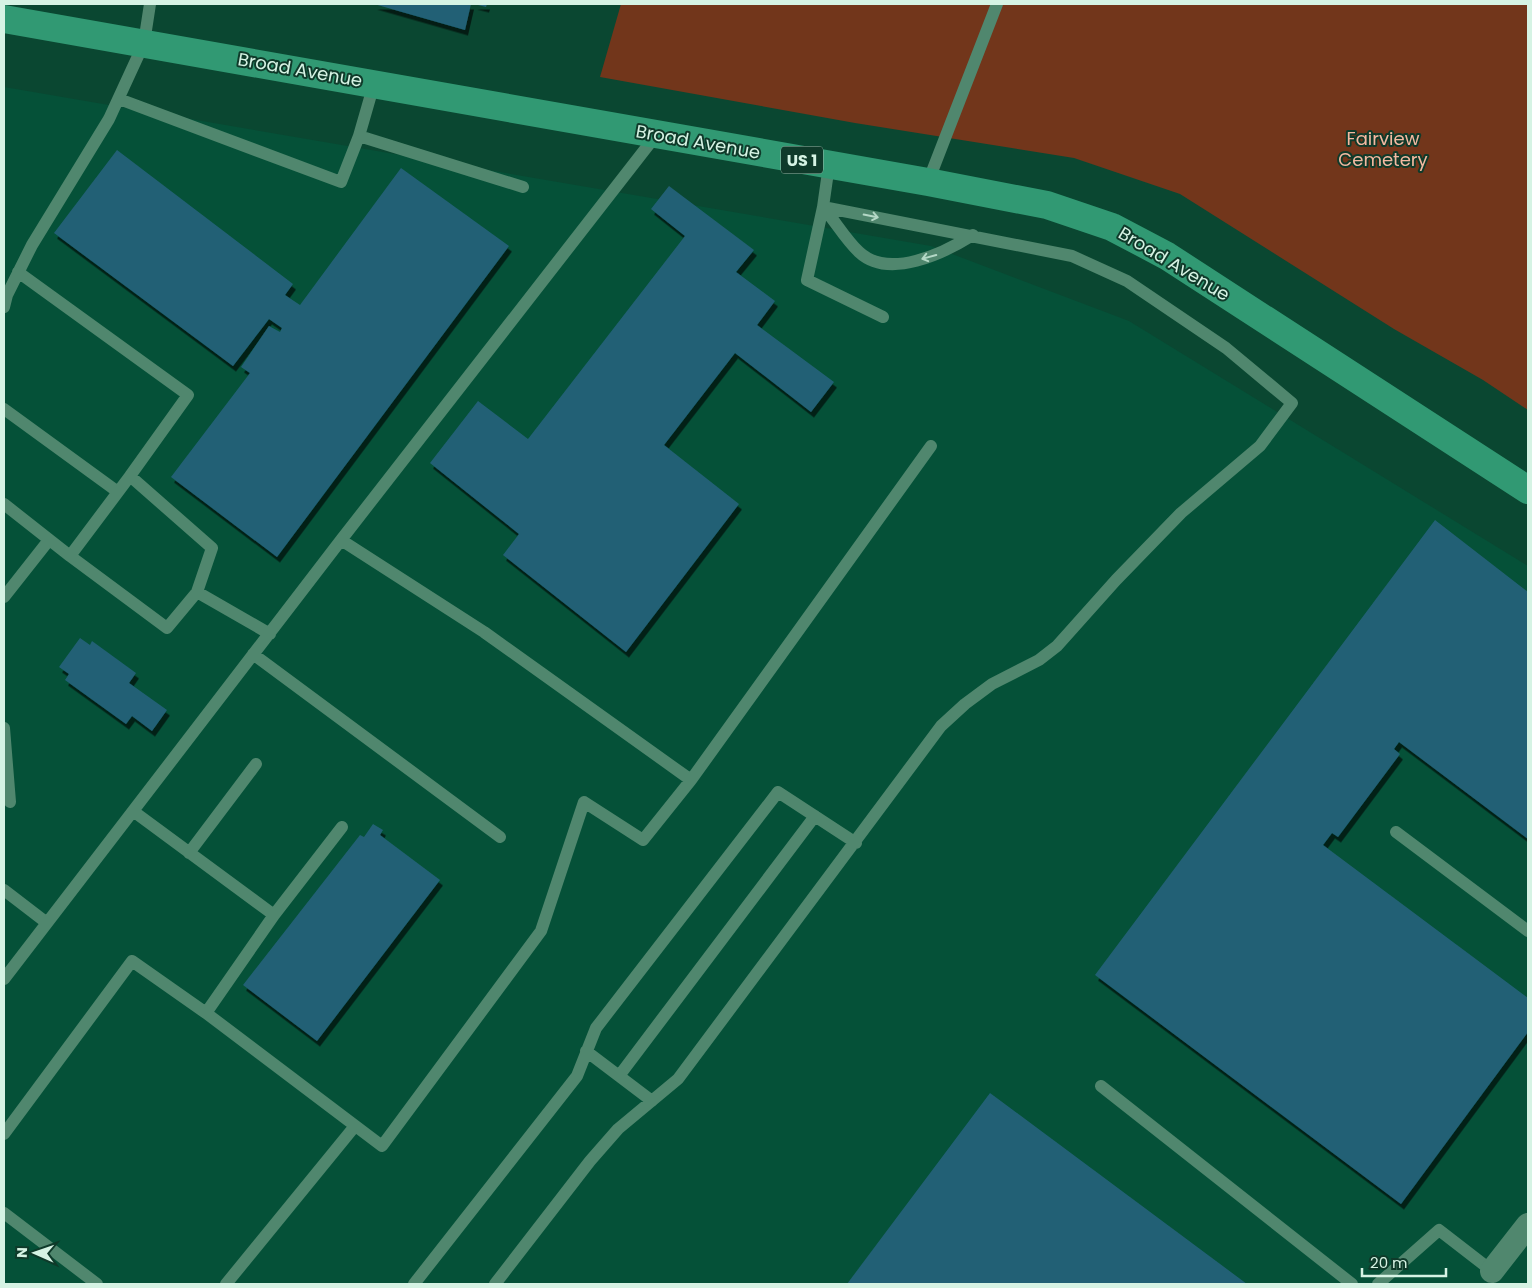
<svg xmlns="http://www.w3.org/2000/svg" width="1532" height="1288" viewBox="0 0 1532 1288" font-family="Poppins,sans-serif">
<style>
.built{fill:#055138}
.green{fill:#72361b}
.building{fill:#226075;filter:url(#shadow)}
.lines{fill:none;stroke-linecap:round;stroke-linejoin:round}
.lane{stroke:#50876e;stroke-width:12}
.street{stroke:#50876e;stroke-width:24}
.primary{stroke:#319973;stroke-width:28}
.oneway{stroke:#b4d8c6}
.labels{text-anchor:middle;stroke-width:4;stroke-linejoin:round;paint-order:stroke}
.shield{fill:#0f3a2a;stroke:#9abcac;stroke-width:1}
.shield-label{font-size:16px;font-weight:bold;fill:#d6f3e4}
.street-label{font-size:18px;fill:#d6f3e4;stroke:#0f3a2a}
.park-label{font-size:18px;fill:#f3b9a1;stroke:#0f3a2a}
</style>
<defs>
<filter id="shadow"><feDropShadow dx="3" dy="5.5" stdDeviation="0" flood-color="#0009"/></filter>
</defs>
<rect width="100%" height="100%" fill="#0a4731"/>
<path class="built" d="M4,87L931,246L1129,321L1528,566V1284H4Z"/>
<path class="green" d="M621,4H1528V410L1483,380L1394,329L1180,194L1074,158L855,123L600,77Z"/>
<path class="building" d="M374,4H471L465,30Z
M474,4H487L486,7Z
M117,150L293,284L285,295L300,305L401,168L509,246L277,557L171,477L250,373L241,367L269,326L280,332L282,328L269,319L233,366L54,233Z
M669,186L754,250L736,272L775,301L757,325L834,382L811,412L735,353L664,445L739,504L626,652L503,555L519,534L430,463L478,401L528,439L685,236L651,209Z
M1435,520L1528,592V839L1399,742L1394,749L1400,754L1338,837L1332,833L1323,845L1528,998V1032L1401,1204L1095,975Z
M80,638L90,645L92,641L136,673L129,683L167,710L152,731L132,716L126,724L65,680L69,674L59,667Z
M373,824L383,830L380,835L440,880L317,1041L243,985L360,835L364,837Z
M990,1093L1247,1284H847Z"/>
<g class="lines">
<path class="lane" d="M119,99L341,182L359,136L374,84
M359,136L523,187
M829,165L823,207L807,280L883,317
M928,182L997,4
M823,207C835,221 846,240 859,252C889,280 944,253 973,235
M18,272L188,395L130,476
M4,307L7,295L32,245L109,119L144,43L150,4
M4,409L118,492
M4,504L70,556
M341,540L484,632L691,780L931,446
M197,592L212,548L130,476L70,556L167,628L197,592L270,634
M4,597L49,540
M253,654L500,837
M4,728L10,802
M133,811L274,915L206,1013L382,1146L541,931L584,802L643,840L691,780
M1396,832L1528,931
M189,853L256,764
M4,890L47,923
M274,915L342,827
M4,979L341,540L657,134
M586,1051L652,1101
M619,1076L815,816
M1101,1086L1352,1284
M4,1134L132,961L206,1013
M4,1213L97,1284
M226,1284L355,1126
M414,1284L577,1076L596,1028L778,792L856,843
M495,1284L590,1161L618,1129L678,1079L941,726L965,704L992,684L1039,660L1057,646L1116,580L1181,513L1260,446L1292,403L1226,348L1127,281L1072,256L823,207
M1378,1284L1439,1230L1492,1271"/>
<path class="street" d="M1492,1271L1528,1225"/>
<path class="primary" d="M4,19L928,182L1047,205L1112,227L1167,256L1528,490"/>
</g>
<defs><path id="oneway-shaft" d="M-6 0H5M1.5-3L5.5 0L1.5 3" fill="none" stroke-width="1.6" stroke-linecap="round" stroke-linejoin="round" transform="scale(1.25)"/></defs>
<g class="oneway">
<use href="#oneway-shaft" transform="translate(871 216) rotate(11)"/>
<use href="#oneway-shaft" transform="translate(929 257) rotate(165)"/>
</g>
<g class="labels">
<rect class="shield" x="781" y="146.5" width="42" height="27" rx="4"/>
<g class="shield-label">
<text x="802" y="166">US 1</text>
</g>
<g class="street-label">
<text transform="translate(300 70) rotate(10)" y="6">Broad Avenue</text>
<text transform="translate(698 142) rotate(10)" y="6">Broad Avenue</text>
<text transform="translate(1174 264) rotate(31)" y="6">Broad Avenue</text>
</g>
<g class="park-label">
<text x="1383" y="145">Fairview<tspan x="1383" dy="21">Cemetery</tspan></text>
</g>
</g>
<rect width="1532" height="1288" fill="none" stroke="#d6f3e4" stroke-width="10"/>
<g transform="translate(35 1253) rotate(272)" stroke="#0f3a2a" stroke-width="4" paint-order="stroke">
<path d="M0-4L9 19L0 12L-9 19Z" fill="#d6f3e4"/>
<text y="-8" font-size="14" font-weight="bold" text-anchor="middle" fill="#d6f3e4">N</text>
</g>
<path d="M1362 1268v8h84v-8" fill="none" stroke="#d6f3e4" stroke-width="2.5"/>
<text x="1370" y="1268" font-size="15" fill="#d6f3e4" stroke="#0f3a2a" stroke-width="4" paint-order="stroke">20 m</text>
</svg>
